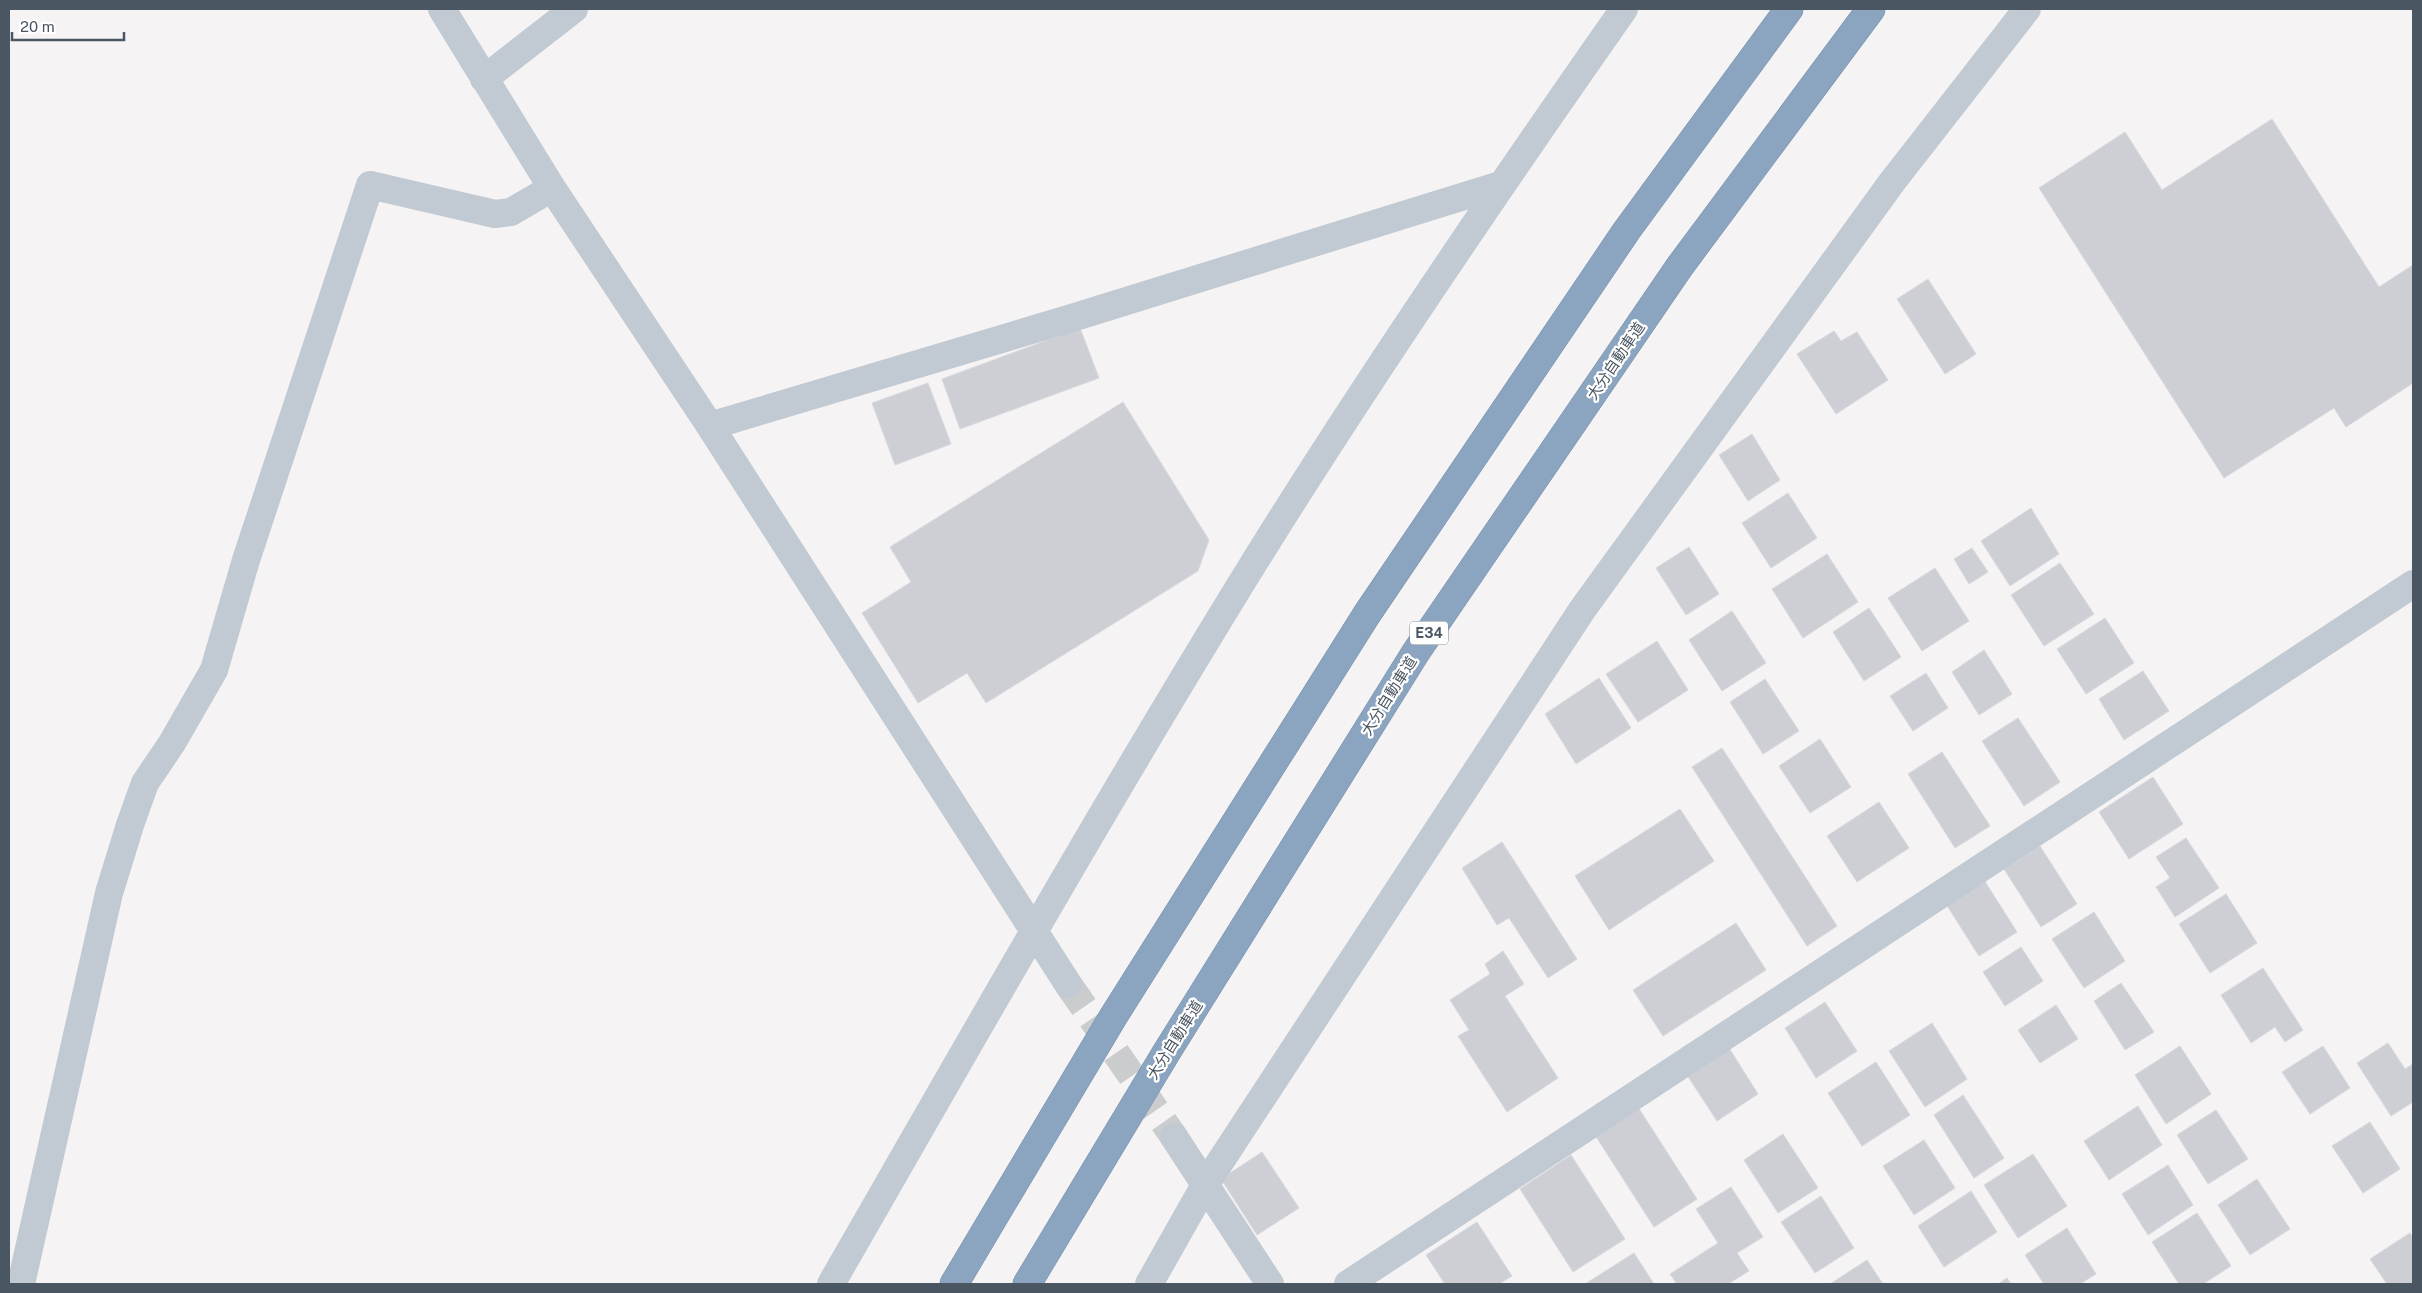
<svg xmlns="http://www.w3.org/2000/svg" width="2422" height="1293" viewBox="0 0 2422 1293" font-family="'Public Sans','Noto Sans JP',sans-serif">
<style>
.building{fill:#cdcfd5;stroke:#d7d9de}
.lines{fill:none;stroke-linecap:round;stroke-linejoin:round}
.minor-tunnel{stroke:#caccce;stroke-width:28;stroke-dasharray:28 14;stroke-linecap:butt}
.motorway-casing{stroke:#7690ad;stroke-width:29}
.minor{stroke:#c1cad2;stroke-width:28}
.motorway{stroke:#8ba5c1;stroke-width:28}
.labels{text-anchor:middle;stroke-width:4.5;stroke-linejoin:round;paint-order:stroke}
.shield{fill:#fff;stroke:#808990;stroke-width:1}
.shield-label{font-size:14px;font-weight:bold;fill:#4a5661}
.street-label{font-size:15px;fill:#4a5661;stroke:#fff}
</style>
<rect width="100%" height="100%" fill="#f5f3f3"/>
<path class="building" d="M2272,119L2379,287L2413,265V383L2346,427L2334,408L2224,478L2039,188L2125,132L2162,190Z
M1928,279L1976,354L1945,374L1897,299Z
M1080,328L1099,378L960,429L942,379Z
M1834,331L1841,341L1857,332L1888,380L1836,414L1797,354Z
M928,383L951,444L895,465L872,403Z
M1123,402L1209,540L1198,571L986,703L967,673L918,703L862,613L911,582L890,547Z
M1752,434L1780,480L1748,501L1719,455Z
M1788,493L1817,538L1771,568L1742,523Z
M2031,508L2059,554L2010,586L1981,541Z
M1689,547L1719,594L1686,615L1656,568Z
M1972,548L1988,572L1969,584L1954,559Z
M1827,554L1858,602L1803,638L1772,589Z
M2060,563L2094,614L2044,646L2011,595Z
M1935,568L1969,621L1922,651L1888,598Z
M1869,608L1901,657L1864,681L1833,632Z
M1732,611L1766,663L1722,691L1689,640Z
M2105,618L2134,663L2086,694L2057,649Z
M1657,641L1688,690L1638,722L1606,674Z
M1984,650L2012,694L1979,715L1952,672Z
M2143,671L2169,711L2124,740L2099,699Z
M1926,673L1948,708L1913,731L1890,696Z
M1599,678L1631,728L1576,764L1545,714Z
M1765,679L1799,731L1763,754L1730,702Z
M2018,718L2060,782L2024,806L1982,741Z
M1820,739L1851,787L1810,813L1779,766Z
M1722,748L1837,926L1807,946L1692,767Z
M1942,752L1990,826L1955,848L1908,774Z
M2153,777L2183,824L2129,859L2099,812Z
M1879,802L1909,848L1857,882L1827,836Z
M1680,809L1714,861L1609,930L1575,876Z
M2186,838L2219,888L2175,917L2156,887L2170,878L2156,857Z
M1502,842L1577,959L1548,978L1509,918L1497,925L1462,868Z
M2040,846L2077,904L2041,927L2004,869Z
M1984,880L2017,932L1979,956L1946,904Z
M2226,894L2257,943L2210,973L2179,924Z
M2094,912L2125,961L2084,988L2052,939Z
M1736,923L1766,970L1663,1036L1633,990Z
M2021,947L2043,981L2005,1006L1983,972Z
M1503,951L1524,984L1505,996L1558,1078L1507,1112L1458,1036L1469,1030L1450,1000L1490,974L1485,964Z
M2263,968L2303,1030L2285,1042L2275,1027L2251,1043L2221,995Z
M2121,983L2154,1032L2125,1050L2094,1001Z
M1825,1002L1857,1051L1816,1078L1785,1028Z
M2056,1005L2078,1039L2040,1063L2018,1030Z
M1932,1023L1967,1079L1925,1107L1889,1051Z
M2388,1043L2405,1069L2413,1064V1102L2391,1116L2357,1063Z
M2180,1046L2211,1094L2166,1124L2135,1075Z
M2323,1046L2350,1088L2310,1114L2282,1072Z
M1729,1048L1758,1094L1717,1121L1687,1075Z
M1876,1062L1910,1115L1862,1146L1828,1093Z
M1963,1095L2004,1158L1974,1178L1934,1115Z
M2138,1106L2162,1145L2109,1180L2084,1141Z
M1638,1107L1697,1199L1654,1227L1595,1135Z
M2216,1110L2248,1159L2208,1184L2177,1135Z
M2370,1122L2400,1169L2363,1193L2332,1146Z
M1783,1134L1818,1188L1778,1213L1744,1160Z
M1924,1140L1955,1188L1914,1215L1883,1166Z
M1262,1152L1299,1208L1257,1235L1221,1179Z
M2033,1154L2067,1206L2018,1238L1984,1185Z
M1571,1155L1625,1239L1573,1272L1520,1189Z
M2168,1165L2193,1205L2148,1235L2122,1194Z
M2257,1179L2290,1229L2250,1255L2218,1205Z
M1731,1187L1763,1237L1737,1253L1749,1271L1728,1284H1677L1670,1274L1718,1243L1696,1209Z
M1971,1191L1997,1232L1944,1267L1918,1226Z
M1821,1196L1854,1248L1815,1273L1781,1222Z
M2197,1213L2231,1266L2203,1284H2179L2152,1242Z
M1477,1222L1512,1276L1499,1284H1445L1426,1255Z
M2067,1228L2096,1274L2080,1284H2044L2025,1255Z
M2410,1233L2413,1238V1284H2387L2370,1259Z
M1634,1253L1654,1284H1585Z
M1867,1260L1883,1284H1830Z
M2007,1278L2011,1284H1998Z"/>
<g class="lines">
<path class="minor-tunnel" d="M1068,984L1174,1137"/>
<defs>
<path id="motorway" d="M954,1284L1113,1017L1367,614L1627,230L1789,9
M1027,1284L1166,1053L1416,652L1680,266L1871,9"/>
</defs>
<use href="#motorway" class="motorway-casing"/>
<path class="minor" d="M442,9L552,188L710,426L1068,984
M484,79L574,9
M710,426L1075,317L1500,185
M1174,1137L1270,1284
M21,1284L109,893L130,825L145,783L172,743L214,670L246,560L370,185L495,214L511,212L552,188
M831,1284C970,1042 1108,799 1255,561C1372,373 1497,190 1624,9
M1149,1284L1205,1185L1582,610L1892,182L2027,9
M1348,1284L2413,584"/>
<use href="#motorway" class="motorway"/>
</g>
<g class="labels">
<rect class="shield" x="1410" y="621.5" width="38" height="23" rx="4"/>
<g class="shield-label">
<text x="1429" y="638">E34</text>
</g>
<g class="street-label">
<text transform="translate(1616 361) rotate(-56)" y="5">大分自動車道</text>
<text transform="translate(1389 696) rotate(-58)" y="5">大分自動車道</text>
<text transform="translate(1175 1040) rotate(-58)" y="5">大分自動車道</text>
</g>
</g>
<rect width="2422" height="1293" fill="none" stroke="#4a5661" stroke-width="20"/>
<path d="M12 32v8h112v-8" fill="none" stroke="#4a5661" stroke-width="2.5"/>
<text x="20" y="32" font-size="15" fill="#4a5661" stroke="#ffffff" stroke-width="4" paint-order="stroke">20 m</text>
</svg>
